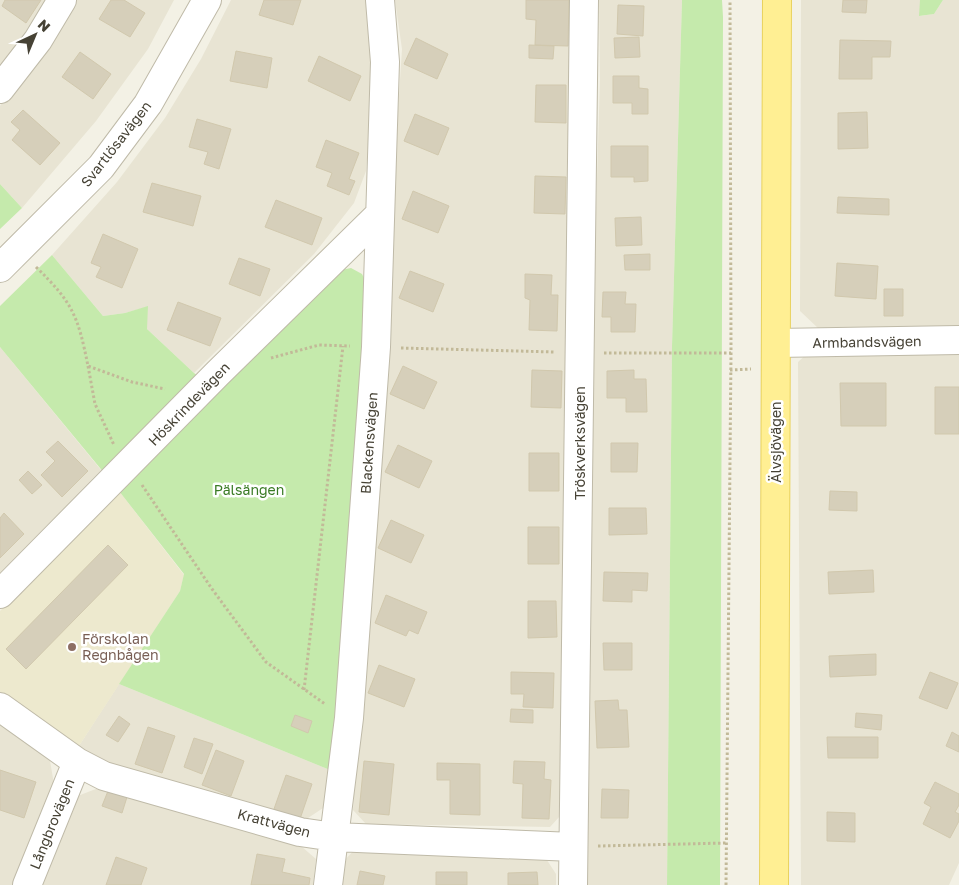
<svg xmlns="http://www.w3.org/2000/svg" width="959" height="885" viewBox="0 0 959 885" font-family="'Golos Text',sans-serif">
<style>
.residential{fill:#e8e4d3}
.education{fill:#ede9ce}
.green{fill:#c5eaac}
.building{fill:#d6cfba;stroke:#d1c8ad}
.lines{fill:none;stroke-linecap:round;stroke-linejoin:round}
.minor-casing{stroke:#bfbaa8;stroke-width:30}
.major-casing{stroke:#e9d25e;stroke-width:30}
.path{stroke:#c2b998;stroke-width:3;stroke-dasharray:2.5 2.5;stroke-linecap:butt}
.minor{stroke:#fff;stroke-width:28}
.major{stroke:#ffef93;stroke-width:28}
.education-dot{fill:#8d6e63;stroke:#fff;stroke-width:2}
.labels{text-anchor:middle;stroke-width:5;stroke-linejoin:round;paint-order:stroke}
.street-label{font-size:14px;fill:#464235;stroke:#fff}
.park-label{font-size:14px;fill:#3a7b25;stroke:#fff}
.education-label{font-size:14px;fill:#785e54;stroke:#fff;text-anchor:start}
</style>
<rect width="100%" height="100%" fill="#f3f1e5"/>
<path class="residential" d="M0,0H50L0,71Z
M74,0H174L148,49L96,121L22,208L0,184V106Z
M231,0H367L376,54L366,171L354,203L314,254L194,373L147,329V307L125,313L103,316L52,255L117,182L165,118L201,59Z
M395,0H576L566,354L560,816L550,827L366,824L353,810L402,49Z
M599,0H682L672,346L667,885H583L592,343L600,80Z
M801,0H920V16L934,14L943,0H959V328L819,329L800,311Z
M0,347L101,470L0,573Z
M808,353L959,354V863L949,885H801L798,362Z
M119,684L330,770L323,808L302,822L108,766L77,749Z
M0,723L50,761L54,784L15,885H0Z
M101,787L294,840L316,859L313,885H41L75,797Z
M358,846L545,857L556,874V885H339L341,864Z"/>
<path class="education" d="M119,491L184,575L180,591L77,749L62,741L0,692V611Z"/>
<path class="green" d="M682,0H722L723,17L720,885H667L672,346Z
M920,0H943L934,14L919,16Z
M0,184L22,208L0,229Z
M52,255L103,316L125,313L148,306L147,329L194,373L218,391L336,271L351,268L362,274L368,286L336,727L330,770L119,684L180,591L184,574L119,491L0,347V306Z"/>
<path class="building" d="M5,0H41L26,23L2,6Z
M111,0H124L145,13L130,37L99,19Z
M264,0H301L293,25L259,15Z
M526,0H569L568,46L535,45L536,20L526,19Z
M843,0H867L866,13L842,12Z
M618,5L644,6L643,36L617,34Z
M639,37L640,57L615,58L614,38Z
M416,38L448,54L437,79L404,64Z
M840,40L891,41L890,57H872V79H839Z
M529,45L554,46L553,59L529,58Z
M236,51L272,58L267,88L230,81Z
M80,52L111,74L93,99L62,77Z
M319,56L361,76L350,101L308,81Z
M613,76H639V88L648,89V114H632V103H613Z
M536,85H566V123L535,122Z
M23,110L60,143L40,165L12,140L20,130L11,122Z
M867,112L868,148L838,149V113Z
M415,114L449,128L438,155L404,141Z
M197,119L231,129L219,169L204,164L208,152L189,147Z
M326,140L359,153L349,179L355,181L349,195L327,186L332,173L316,167Z
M611,146H648V181L634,182V177H611Z
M535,176L566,177L565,214L534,213Z
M152,183L201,196L193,226L143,212Z
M413,191L449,206L438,233L402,219Z
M838,197L889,199V215L837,213Z
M276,200L322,218L312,245L265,227Z
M641,217L642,245L616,246L615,218Z
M103,234L138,249L122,288L96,277L101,267L91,263Z
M650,254V270H625L624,255Z
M239,258L270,269L260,296L229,284Z
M837,263L878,266L876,299L835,296Z
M410,271L444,284L433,312L399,298Z
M525,274L552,275L551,295H558L557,331L529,330L530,300L525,298Z
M884,289H903V316H884Z
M603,292H626L625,304H636L635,332H611V317H602Z
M178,302L221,318L210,346L167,330Z
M403,366L437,382L424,409L390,394Z
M532,370L562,371L561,408L531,407Z
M634,370V379H646L647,412H626V398H607V371Z
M840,383H886V426H841Z
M935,387H959V434H935Z
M58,441L88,471L62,497L41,475L55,461L46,452Z
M611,443H638L637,472H611Z
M398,445L432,461L419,488L385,472Z
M529,453H559V491H529Z
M28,471L42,485L32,494L19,480Z
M830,491L857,492V511L829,510Z
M609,508H646L647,534L609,535Z
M4,513L24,534L0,558V518Z
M391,520L424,535L411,563L378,548Z
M528,527H559V564H528Z
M108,545L128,565L26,669L6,649Z
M873,570L874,592L829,594L828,572Z
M604,572L648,573L647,591L632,590V602L603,601Z
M386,595L427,612L418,634L409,630L406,636L375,623Z
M528,601H556L557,637L528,638Z
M603,643H632V670H604Z
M876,654V675L830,677L829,656Z
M379,665L415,679L404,707L368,693Z
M511,672L554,673L553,708L523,707L524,694H511Z
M930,672L958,683L947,709L919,698Z
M618,700L619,710H627L629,747L597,748L595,701Z
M511,709L533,710V723L510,722Z
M856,713L882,715L881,730L855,727Z
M295,715L312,721L308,733L291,726Z
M119,716L130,724L118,742L106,735Z
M148,727L175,736L162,773L135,764Z
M952,732L959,736V752L946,746Z
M827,737H878V758H828Z
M194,738L213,744L202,774L184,767Z
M216,750L244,761L231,796L202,785Z
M364,761L394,764L389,815L359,812Z
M514,761L545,762L544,779L551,780L549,819L522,818L523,784L513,783Z
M437,763L480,764V815L450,814V780H437Z
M0,770L36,782L24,818L0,810Z
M286,775L312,784L300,819L274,809Z
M935,782L959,794V805L955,812L959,814V821L950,838L923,824L931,807L924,803Z
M602,789L629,790L628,818H601Z
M108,791L127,797L122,813L102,806Z
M827,812L855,813V842L827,841Z
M257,854L285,859L282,872L310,878L309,885H251Z
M116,857L147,868L141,885H106Z
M360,871L385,876L383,885H357Z
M436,872H467V885H436Z
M537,872L538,885H508V873Z"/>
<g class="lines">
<defs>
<path id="minor" d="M0,89L38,40L62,0
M0,268L101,167L148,104L207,0
M776,343L959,340
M0,594L217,374L379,215
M0,707L77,762L104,776L300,832L334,837L573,847
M27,885L77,762
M328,885L349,718L376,347L385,62L380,0
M573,885L584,0"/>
<path id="major" d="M774,885L777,0"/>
</defs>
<use href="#minor" class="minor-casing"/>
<use href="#major" class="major-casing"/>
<path class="path" d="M36,267C73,303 78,316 88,366L132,382L165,389
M401,348L555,352
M604,353H731
M271,358L319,345L350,346
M88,366L95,404L114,445
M730,370L751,369
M142,485L212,589L266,662L325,704
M304,690L343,346
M598,846L726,843
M726,885L731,353L730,0"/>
<use href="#minor" class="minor"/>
<use href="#major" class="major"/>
</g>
<circle class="education-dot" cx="72" cy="647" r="5"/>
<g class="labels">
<g class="street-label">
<text transform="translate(116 144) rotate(-52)" y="5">Svartlösavägen</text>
<text transform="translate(867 342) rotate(-1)" y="5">Armbandsvägen</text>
<text transform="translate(189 404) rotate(-46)" y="5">Höskrindevägen</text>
<text transform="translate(776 442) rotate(-90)" y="5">Älvsjövägen</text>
<text transform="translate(369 443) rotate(-86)" y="5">Blackensvägen</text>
<text transform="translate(580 443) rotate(-90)" y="5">Tröskverksvägen</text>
<text transform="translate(274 823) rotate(15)" y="5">Krattvägen</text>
<text transform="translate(52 824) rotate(-68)" y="5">Långbrovägen</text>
</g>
<g class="park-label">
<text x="249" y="495">Pälsängen</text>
</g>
<g class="education-label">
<text x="82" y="644">Förskolan<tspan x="82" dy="16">Regnbågen</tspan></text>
</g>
</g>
<g transform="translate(35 35) rotate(44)" stroke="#ffffff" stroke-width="4" paint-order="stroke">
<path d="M0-4L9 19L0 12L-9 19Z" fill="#464235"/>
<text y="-8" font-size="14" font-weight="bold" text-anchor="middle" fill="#464235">N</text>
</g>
</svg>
